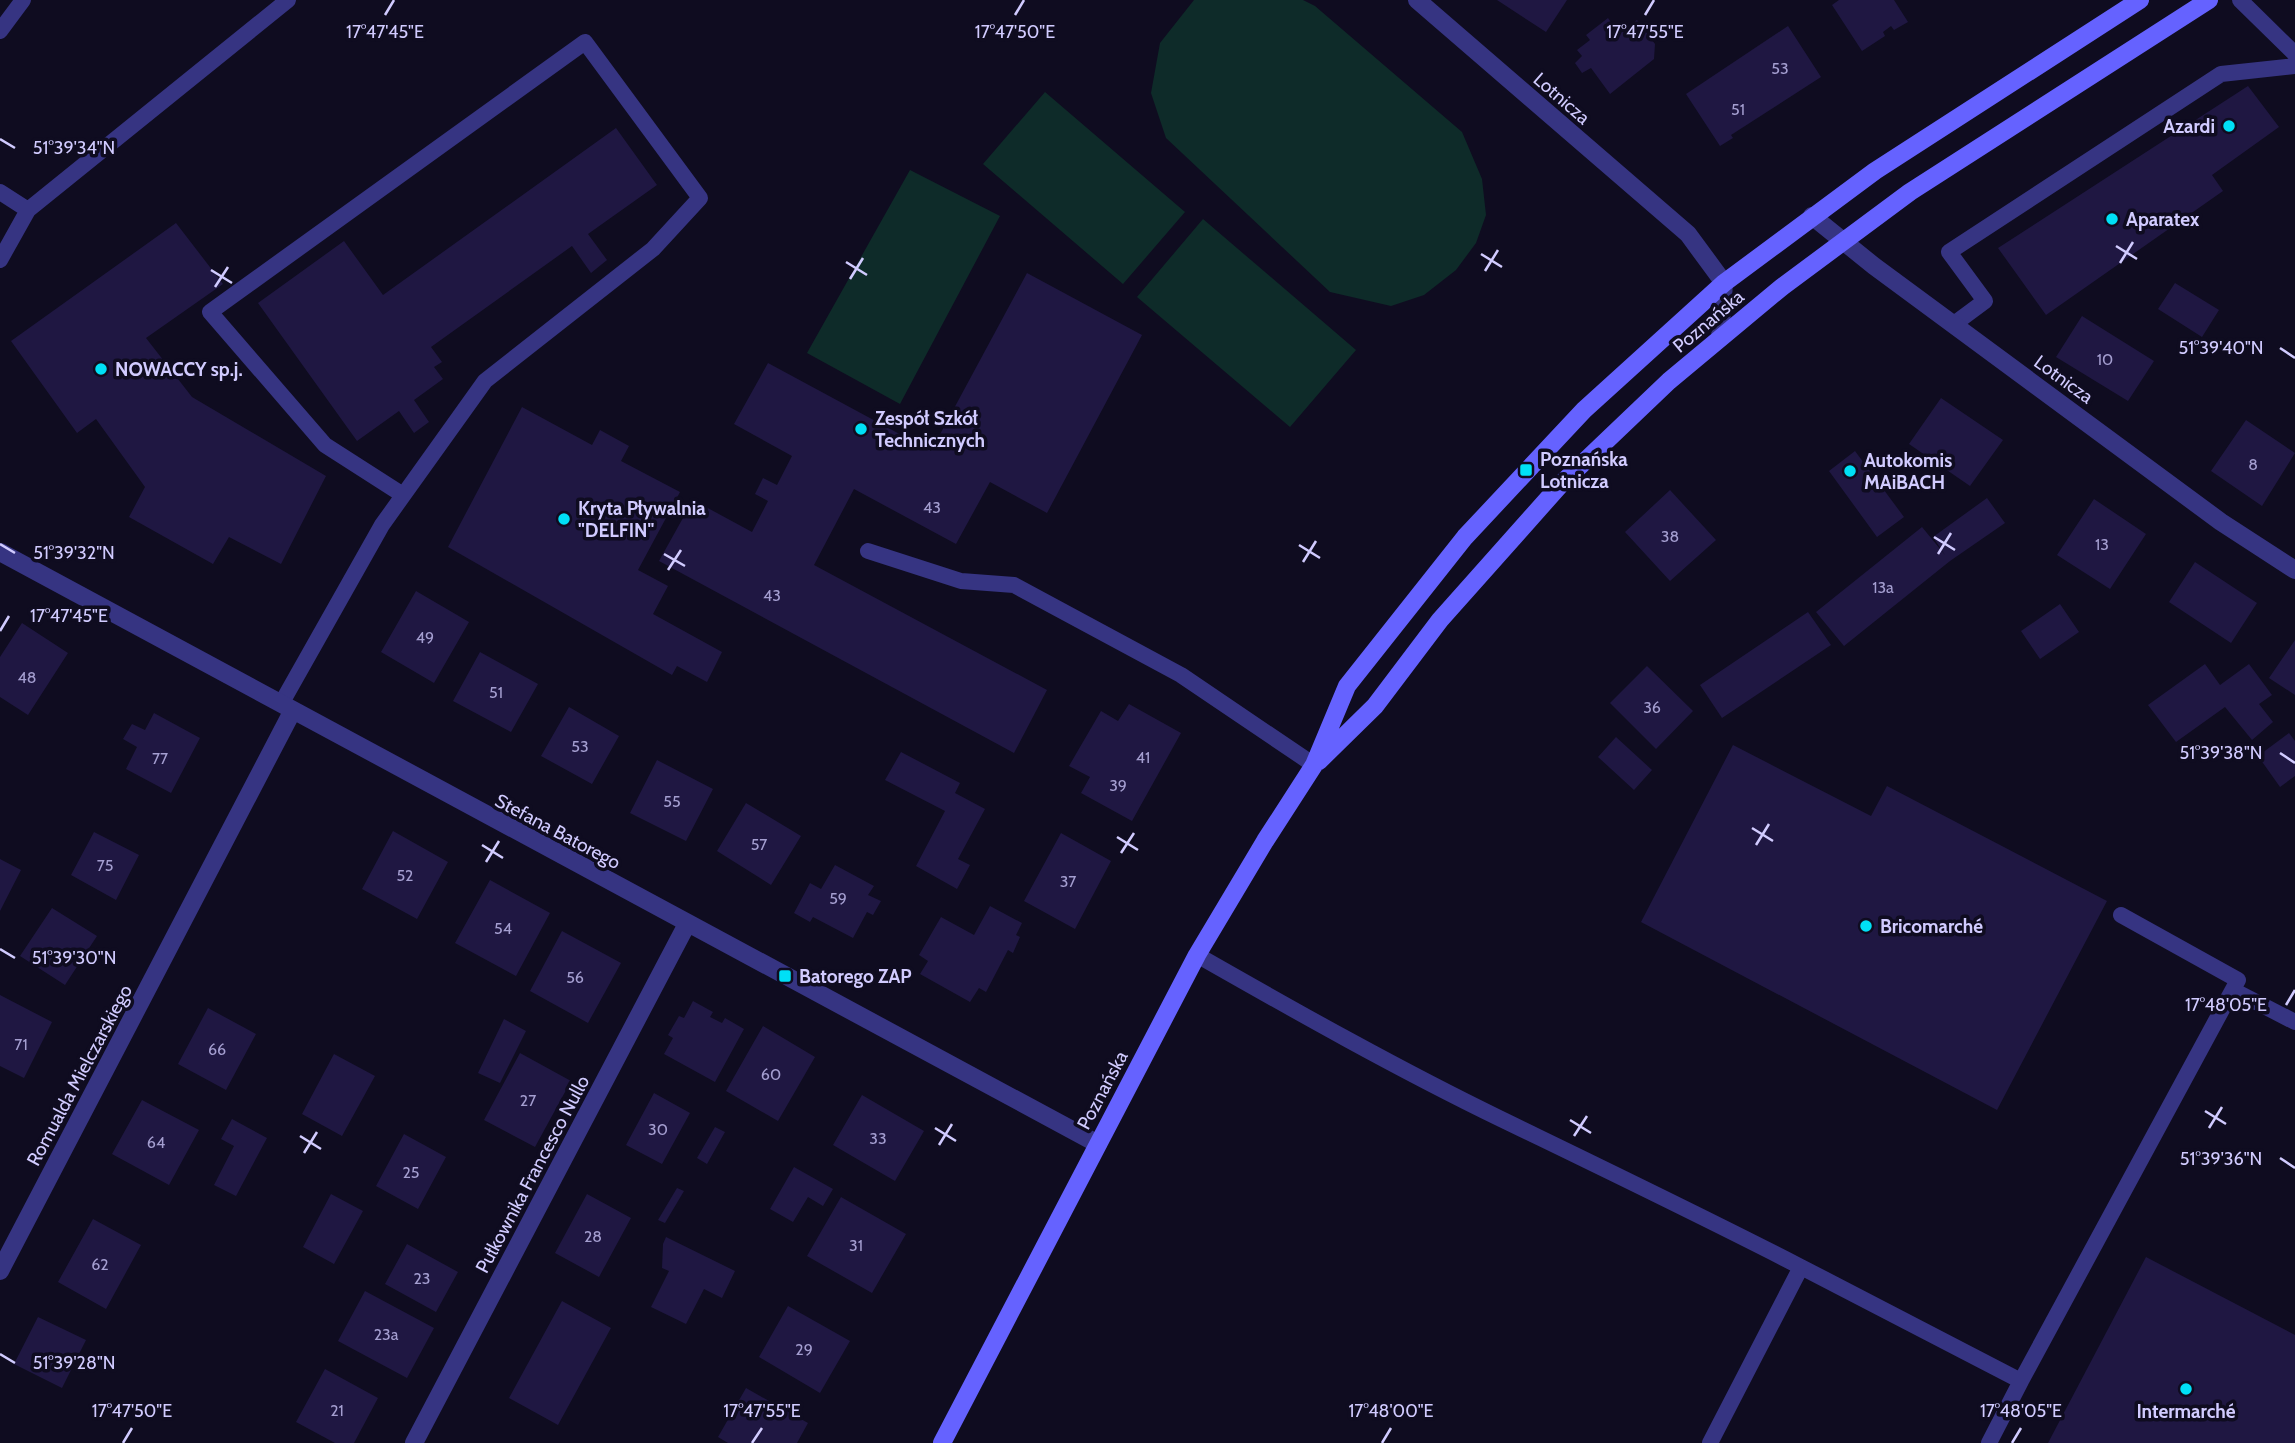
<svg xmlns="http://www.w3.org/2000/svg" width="2295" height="1443" viewBox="0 0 2295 1443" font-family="Cabin,sans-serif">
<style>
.green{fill:#0e2b29}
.building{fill:#1f1742}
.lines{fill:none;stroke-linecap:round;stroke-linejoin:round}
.service{stroke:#363482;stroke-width:16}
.minor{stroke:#363482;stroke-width:18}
.secondary{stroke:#6562ff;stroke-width:18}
.ticks{fill:none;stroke:#d1cbff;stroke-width:2.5}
.poi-dot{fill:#00e0f6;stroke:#0f0c20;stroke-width:2.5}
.labels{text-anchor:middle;stroke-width:7;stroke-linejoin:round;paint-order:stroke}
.number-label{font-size:16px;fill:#a49ed0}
.street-label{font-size:19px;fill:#d1cbff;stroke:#0f0c20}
.poi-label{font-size:19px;font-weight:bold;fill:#d1cbff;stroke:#0f0c20;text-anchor:start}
.ticks-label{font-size:18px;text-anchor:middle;fill:#d1cbff;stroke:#0f0c20;stroke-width:7;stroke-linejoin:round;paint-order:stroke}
</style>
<rect width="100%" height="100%" fill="#0f0c20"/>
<path class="green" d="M1194,0H1303L1315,6L1462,132L1482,179L1486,215L1476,243L1456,270L1424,295L1391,306L1330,292L1166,138L1151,93L1160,43Z
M1045,92L1185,212L1123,284L983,164Z
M910,170L1000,216L900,404L807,353Z
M1203,219L1356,350L1290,427L1137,297Z"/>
<path class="building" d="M1497,0H1567L1546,32Z
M1839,0H1894L1908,22L1894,30L1891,26L1883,32L1885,36L1862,51L1832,5Z
M1608,18L1619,34L1637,20L1655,44L1654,59L1610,94L1591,68L1582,73L1575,63L1582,56L1577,50L1590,40L1586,35Z
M1788,26L1821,77L1731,135L1733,138L1720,146L1686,94Z
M2248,86L2279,127L2212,175L2223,191L2046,315L1998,248Z
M616,128L657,185L588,234L607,260L591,273L572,246L431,347L442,362L434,367L443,379L414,400L429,422L414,433L399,411L357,441L258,303L344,241L383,295Z
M176,223L223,284L146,338L192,397L326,476L281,564L229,537L213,564L129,517L145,487L96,419L77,433L11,341Z
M1027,273L1142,335L1047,513L990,482L956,544L854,489L814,565L1047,690L1014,753L659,561L693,500L752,532L768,501L755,494L763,478L777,485L792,456L734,424L768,363L931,451Z
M2175,283L2219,310L2202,337L2158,309Z
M2082,316L2154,361L2128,401L2056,357Z
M1941,398L2003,440L1970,486L1909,444Z
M522,407L592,445L600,430L629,446L621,461L680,492L638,570L668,586L653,614L722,652L707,682L677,666L672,675L448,547Z
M2246,420L2295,453L2262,506L2211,471Z
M1855,451L1904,517L1877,537L1829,471Z
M1670,490L1716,540L1670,581L1625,532Z
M1987,498L2005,523L1950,561L1844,646L1816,612L1922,527L1945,555L1933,537Z
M2094,499L2146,534L2110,589L2057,555Z
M2195,562L2257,603L2231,643L2169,602Z
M416,591L469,622L434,683L381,652Z
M2060,604L2079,632L2040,659L2021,631Z
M1808,612L1831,645L1722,718L1700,685Z
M22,623L68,653L28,715L0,697V657Z
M2295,640V695L2269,678Z
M480,652L538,684L511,732L453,701Z
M2205,664L2220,685L2249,664L2272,695L2259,704L2273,722L2252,740L2225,707L2176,742L2148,705Z
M1647,666L1693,711L1656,749L1610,703Z
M1129,704L1181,733L1132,821L1081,793L1090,777L1069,766L1101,711L1118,721Z
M569,707L619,736L592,784L541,756Z
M154,713L200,738L171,793L126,769L137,747L123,739L132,724L145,730Z
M2289,733L2295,741V776L2280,787L2258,756Z
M1616,737L1652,770L1634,790L1598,757Z
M1733,745L1871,816L1887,786L2107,901L1997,1110L1641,922Z
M901,752L960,783L955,793L985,809L958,859L970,865L957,889L916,866L945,811L885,780Z
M657,760L713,789L686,841L630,813Z
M746,803L801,836L771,885L717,851Z
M393,831L448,862L417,919L362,889Z
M94,832L139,855L116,900L71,875Z
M1061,833L1111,861L1075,929L1024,901Z
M0,859L21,870L0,911Z
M835,865L874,886L868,895L881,901L873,915L867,912L853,938L813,917L810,922L794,913L810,883L821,889Z
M490,880L550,913L516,976L455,943Z
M990,906L1022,923L1016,935L1020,937L1013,953L1008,950L986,992L979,988L970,1002L920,974L928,961L919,955L941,917L974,935Z
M52,908L97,936L65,985L20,956Z
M562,931L621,963L588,1023L530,991Z
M0,995L52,1022L24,1078L0,1066Z
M693,1001L713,1012L710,1017L722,1023L725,1018L744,1029L715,1082L664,1054L673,1038L668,1035L679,1016L684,1018Z
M208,1008L256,1034L226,1090L178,1064Z
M504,1019L526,1031L500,1083L478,1073Z
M763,1026L815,1057L778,1121L726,1091Z
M520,1053L571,1081L535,1147L484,1120Z
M334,1054L375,1076L342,1136L302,1114Z
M654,1093L690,1113L662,1164L626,1145Z
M862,1095L924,1131L895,1181L833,1145Z
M142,1100L199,1130L169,1185L112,1154Z
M232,1119L267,1138L236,1196L214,1185L234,1146L221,1139Z
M715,1127L725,1132L707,1164L697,1158Z
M404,1134L446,1157L418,1209L376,1186Z
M794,1167L833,1189L823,1206L808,1197L793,1222L770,1209Z
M677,1188L684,1191L665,1223L658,1220Z
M331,1194L363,1211L334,1264L303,1247Z
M587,1194L631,1218L599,1277L555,1253Z
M841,1197L906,1234L872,1293L807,1256Z
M93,1219L141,1245L106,1309L58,1282Z
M666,1237L735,1271L722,1298L704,1289L686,1324L651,1307L669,1271L662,1268L663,1244Z
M407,1244L458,1272L436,1312L385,1284Z
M2146,1257L2295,1335V1443H2048Z
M365,1291L434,1328L407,1378L338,1341Z
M562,1301L611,1328L558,1425L509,1398Z
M788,1306L850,1341L820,1393L759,1357Z
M38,1317L86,1340L62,1388L14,1364Z
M325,1369L378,1398L354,1443H335L296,1422Z
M746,1388L808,1423L797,1443H728L718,1437Z"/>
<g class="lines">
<path class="service" d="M2240,0L2295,54
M0,31L23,0
M0,192L28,210L0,260
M28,210L288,0
M1954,324L1985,301L1949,252L2221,74L2295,66
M868,551L961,581L1014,585L1181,675L1314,765
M281,704L382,525L485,381L653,249L700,198L585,42L210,312L325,445L403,495
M1197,955C1297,1012 1398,1069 1501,1119C1602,1168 1702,1216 1801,1267L1710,1443
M2233,990L2295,1022
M1801,1267L2021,1381L1989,1443
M2021,1381L2238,980L2121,915"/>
<path class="minor" d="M1417,0L1688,234L1724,283L1720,338
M1812,216L1874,266L2221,522L2295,570
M0,552L1098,1144
M0,1271L292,712
M414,1443L687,924"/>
<path class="secondary" d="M1319,761L1375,706L1440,620L1561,484L1669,381L1782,287L1910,192L2209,0
M942,1443L1197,955L1265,841L1314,765L1347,686L1465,537L1584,410L1724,283L1875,171L2140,0"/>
</g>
<path class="ticks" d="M385,15L394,0M1015,15L1024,0M1645,15L1654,0M0,139L15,148M2116,246L2137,259M1481,254L1502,267M846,262L867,275M2120,263L2133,242M211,270L232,283M1485,271L1498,250M850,279L863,258M215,287L228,267M2280,348L2295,358M1934,537L1955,550M0,544L15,553M1299,545L1320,558M664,554L685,566M1938,554L1951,533M1303,562L1316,541M668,570L681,550M0,631L9,616M2280,753L2295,763M1752,828L1773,841M1117,837L1138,850M482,845L503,858M1756,845L1769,824M1121,853L1134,833M486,862L499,841M0,949L15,958M2286,1005L2295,990M2205,1111L2226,1124M1570,1120L1591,1133M935,1128L956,1141M2209,1128L2222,1107M300,1136L321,1149M1574,1136L1587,1116M939,1145L952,1124M304,1153L317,1132M2280,1158L2295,1168M0,1354L15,1363M123,1443L132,1428M752,1443L762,1428M1382,1443L1391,1428M2012,1443L2021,1428"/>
<g class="poi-dot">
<circle cx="2229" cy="126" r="7"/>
<circle cx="2112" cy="219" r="7"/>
<circle cx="101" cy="369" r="7"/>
<circle cx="861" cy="429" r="7"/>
<rect x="1519" y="463" width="14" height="14" rx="3.5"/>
<circle cx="1850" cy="471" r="7"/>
<circle cx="564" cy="519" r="7"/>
<circle cx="1866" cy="926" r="7"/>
<rect x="778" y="969" width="14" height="14" rx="3.5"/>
<circle cx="2186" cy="1389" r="7"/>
</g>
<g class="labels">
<g class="number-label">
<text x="1780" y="74">53</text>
<text x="1738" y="115">51</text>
<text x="2105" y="365">10</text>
<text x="2253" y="470">8</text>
<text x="932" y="513">43</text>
<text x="1670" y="542">38</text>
<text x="2102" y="550">13</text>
<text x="1883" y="593">13a</text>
<text x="772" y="601">43</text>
<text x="425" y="643">49</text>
<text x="27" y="683">48</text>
<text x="496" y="698">51</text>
<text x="1652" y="713">36</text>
<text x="580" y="752">53</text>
<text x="1143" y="763">41</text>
<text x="160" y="764">77</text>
<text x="1118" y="791">39</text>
<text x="672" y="807">55</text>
<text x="759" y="850">57</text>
<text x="105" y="871">75</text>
<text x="405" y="881">52</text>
<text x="1068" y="887">37</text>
<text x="838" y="904">59</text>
<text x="503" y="934">54</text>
<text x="575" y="983">56</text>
<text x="21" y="1050">71</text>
<text x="217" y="1055">66</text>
<text x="771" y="1080">60</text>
<text x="528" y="1106">27</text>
<text x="658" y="1135">30</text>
<text x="878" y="1144">33</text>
<text x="156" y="1148">64</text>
<text x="411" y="1178">25</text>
<text x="593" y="1242">28</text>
<text x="856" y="1251">31</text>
<text x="100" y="1270">62</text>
<text x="422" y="1284">23</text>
<text x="386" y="1340">23a</text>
<text x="804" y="1355">29</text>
<text x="337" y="1416">21</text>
</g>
<g class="street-label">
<text transform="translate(1562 98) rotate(41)" y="7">Lotnicza</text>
<text transform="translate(1708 321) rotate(-40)" y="7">Poznańska</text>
<text transform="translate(2064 379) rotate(36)" y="7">Lotnicza</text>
<text transform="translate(558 831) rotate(28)" y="7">Stefana Batorego</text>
<text transform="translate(79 1075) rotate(-62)" y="7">Romualda Mielczarskiego</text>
<text transform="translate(1102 1090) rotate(-62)" y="7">Poznańska</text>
<text transform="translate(532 1174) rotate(-62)" y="7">Pułkownika Francesco Nullo</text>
</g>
<g class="poi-label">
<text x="2215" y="133" text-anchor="end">Azardi</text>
<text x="2126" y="226">Aparatex</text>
<text x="115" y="376">NOWACCY sp.j.</text>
<text x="875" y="425">Zespół Szkół<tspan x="875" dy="22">Technicznych</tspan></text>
<text x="1540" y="466">Poznańska<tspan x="1540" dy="22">Lotnicza</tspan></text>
<text x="1864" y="467">Autokomis<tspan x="1864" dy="22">MAiBACH</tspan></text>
<text x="578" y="515">Kryta Pływalnia<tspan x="578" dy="22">"DELFIN"</tspan></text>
<text x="1880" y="933">Bricomarché</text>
<text x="799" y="983">Batorego ZAP</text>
<text x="2186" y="1418" text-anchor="middle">Intermarché</text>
</g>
</g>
<g class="ticks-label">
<text x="1015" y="38">17°47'50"E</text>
<text x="385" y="38">17°47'45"E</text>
<text x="1645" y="38">17°47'55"E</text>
<text x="74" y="154">51°39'34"N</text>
<text x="2221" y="354">51°39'40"N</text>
<text x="74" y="559">51°39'32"N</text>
<text x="69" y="622">17°47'45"E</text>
<text x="2221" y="759">51°39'38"N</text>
<text x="74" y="964">51°39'30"N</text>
<text x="2226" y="1011">17°48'05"E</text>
<text x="2221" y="1165">51°39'36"N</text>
<text x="74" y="1369">51°39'28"N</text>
<text x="132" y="1417">17°47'50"E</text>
<text x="762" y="1417">17°47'55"E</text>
<text x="1391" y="1417">17°48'00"E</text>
<text x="2021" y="1417">17°48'05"E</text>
</g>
</svg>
